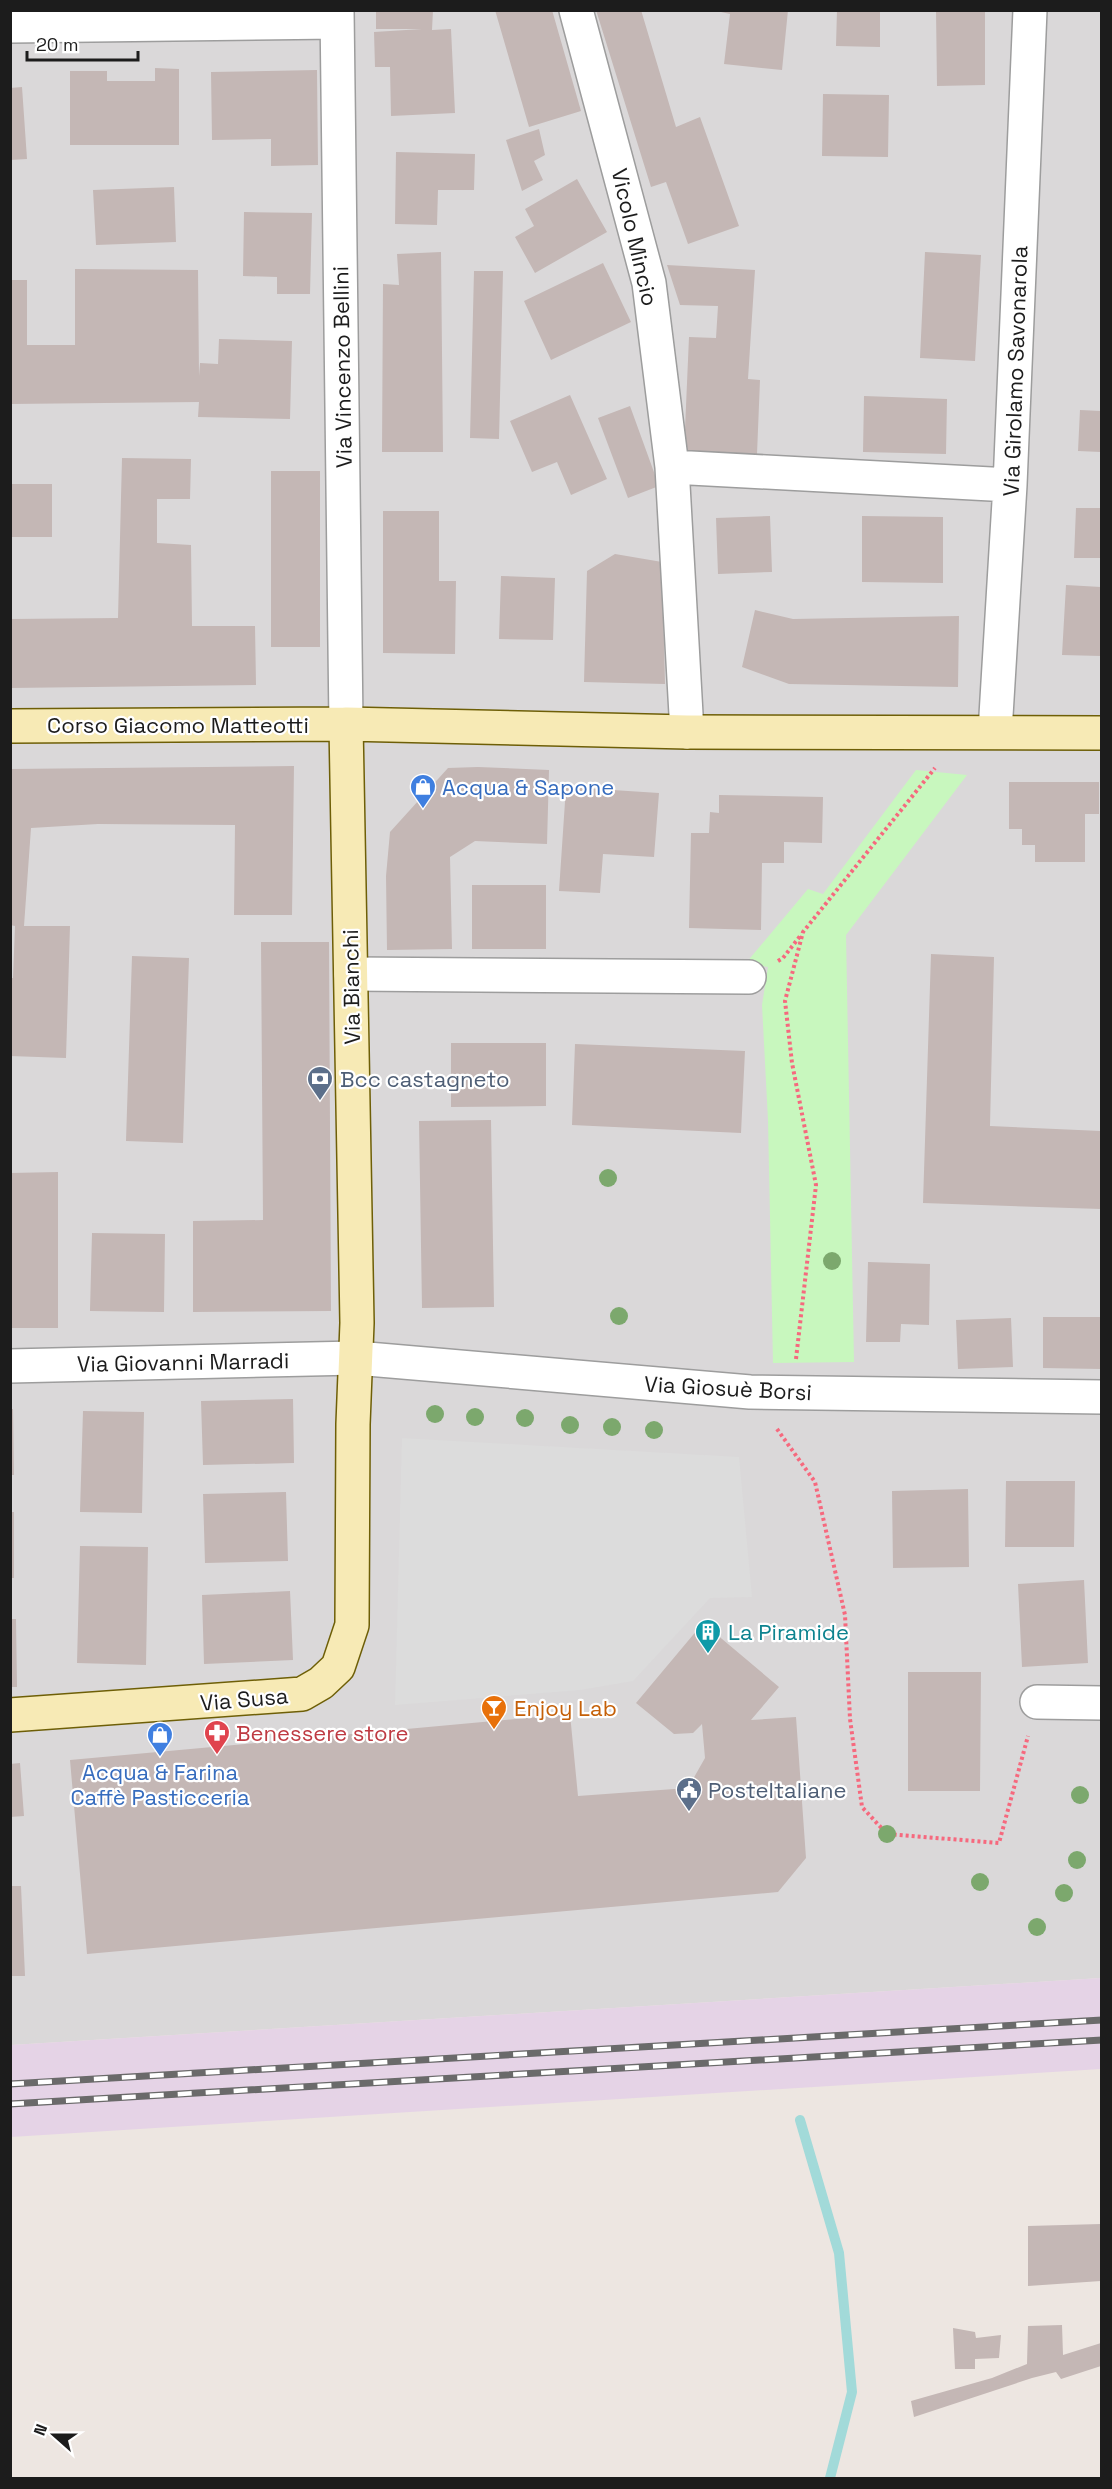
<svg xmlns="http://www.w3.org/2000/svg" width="1112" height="2489" viewBox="0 0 1112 2489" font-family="'Space Grotesk',sans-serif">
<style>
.residential{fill:#dad8d9}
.industrial{fill:#e5d3e6}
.park{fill:#c8f7be}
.parking{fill:#dcdcdc}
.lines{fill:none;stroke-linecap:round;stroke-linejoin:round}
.stream{stroke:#a2dad9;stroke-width:10}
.building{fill:#c4b7b5}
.street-casing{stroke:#9d9d9d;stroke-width:36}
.secondary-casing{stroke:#6e5f07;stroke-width:36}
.path{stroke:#f6697e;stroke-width:4;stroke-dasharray:3 3;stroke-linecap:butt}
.street{stroke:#fff;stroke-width:33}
.secondary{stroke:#f7eab5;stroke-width:33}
.rail-casing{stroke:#6a6a6a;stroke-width:7}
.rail{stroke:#fff;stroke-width:4.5;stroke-dasharray:14;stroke-linecap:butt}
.tree{fill:#7ca86d}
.labels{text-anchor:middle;stroke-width:4.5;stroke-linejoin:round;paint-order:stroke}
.street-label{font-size:22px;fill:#1c1c1c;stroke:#fff}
.shop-label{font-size:22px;fill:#366cbe;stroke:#fff;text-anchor:start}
.service-label{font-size:22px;fill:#4e5e75;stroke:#fff;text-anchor:start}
.culture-label{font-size:22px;fill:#0d838f;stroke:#fff;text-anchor:start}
.food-label{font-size:22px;fill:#c56008;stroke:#fff;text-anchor:start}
.health-label{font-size:22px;fill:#be3a42;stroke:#fff;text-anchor:start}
</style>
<rect width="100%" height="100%" fill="#ede6e1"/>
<path class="residential" d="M11,11H1101V1978L11,2045Z"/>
<path class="industrial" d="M1101,1978V2069L11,2137V2045Z"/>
<path class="park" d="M916,770L967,775L846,935L854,1362L773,1363L768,1120L762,1005L768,967L746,963L808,889L823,894Z"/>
<path class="parking" d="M402,1438L739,1457L752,1597L710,1598L633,1681L580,1690L395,1705Z"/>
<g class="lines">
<path class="stream" d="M800,2120L839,2253L852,2392L830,2478"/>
</g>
<path class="building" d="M376,10H433L432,30L451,29L455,113L391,116L390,67H375L374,32L422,29H376Z
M495,10H552L581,111L529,127Z
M596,10H641L676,127L700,117L739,226L688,244L666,182L651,187Z
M712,10H788L782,70L724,64L730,14Z
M837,10H880V47L836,46Z
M936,10H985V85L937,86Z
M155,68L179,69V145H70V71H107V81H155Z
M317,70L318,165L271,166V139L212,140L211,72Z
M22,87L27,159L10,160V88Z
M823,94L889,95L888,157L822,156Z
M539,129L545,155L534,161L543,180L522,191L506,140Z
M396,152L475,154L474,190H438L437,225L395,224Z
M577,179L607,232L535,273L515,237L534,226L525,209Z
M174,187L176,242L96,245L93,190Z
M244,212L312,213L310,294H277V277L243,276Z
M441,252L443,452H382L383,284L399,285L397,254Z
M925,252L981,255L975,361L920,358Z
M603,263L631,322L551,360L524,301Z
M667,265L755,270L748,379L760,380L757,454L684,452L689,337L716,338L718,306L680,305Z
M75,269L198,270L199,376L200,363L218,364L219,339L292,341L290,419L198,417L199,402L10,404V280H27V345H75Z
M474,271H503L499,439L470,438Z
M570,395L607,479L571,495L557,462L532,472L510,421Z
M864,396L947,399L946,454L863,452Z
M630,406L659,486L628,498L598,418Z
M1080,410L1101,411V452L1078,451Z
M122,458L191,459L190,499H157V543L191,545L192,626H255L256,685L10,688V619L118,618Z
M271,471H320V647H271Z
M10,484H52V537H10Z
M1076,508H1101V558H1074Z
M383,511H439V581H456L455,654L383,653Z
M770,516L772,572L718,574L716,518Z
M862,516L943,517V583L862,582Z
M615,554L662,562L665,684L584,682L587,571Z
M501,576L555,578L553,640L499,639Z
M1066,585L1101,587V656L1062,655Z
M755,610L793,619L959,616L958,687L789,684L742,667Z
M294,766L292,915H234L235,825L98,824L31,828L24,926H70L66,1058L10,1056V978H13L15,926L10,925V769Z
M478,767L549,770L547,844L475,841L450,857L452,949L387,950L386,876L390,832L448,768Z
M1009,782H1099V814H1085V862H1035V845H1022V829H1009Z
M566,787L659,793L654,857L603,854L600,893L559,891Z
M719,795L823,797L822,843L784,842V863H762L761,930L689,928L691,833H709L710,812L719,813Z
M472,885H546V949H472Z
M261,942H329L331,1311L193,1312V1221L263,1220Z
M931,954L994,957L990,1126L1101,1131V1209L923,1203Z
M132,956L189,958L183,1143L126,1141Z
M451,1043H546V1106L451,1107Z
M575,1044L745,1051L741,1133L572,1125Z
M491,1120L494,1307L422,1308L419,1121Z
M58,1172V1328H10V1173Z
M92,1233L165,1234L164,1312L90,1311Z
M868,1262L930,1264L929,1325L901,1324L900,1342H866Z
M1043,1317H1101V1369L1043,1368Z
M1011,1318L1013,1367L958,1369L956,1320Z
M293,1399L294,1463L203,1465L201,1401Z
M10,1409H13L14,1475H10Z
M83,1411L144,1412L142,1513L80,1512Z
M1006,1481H1075L1074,1547H1005Z
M968,1489L969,1567L893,1568L892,1491Z
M286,1492L288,1561L205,1563L203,1494Z
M10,1512H14V1578H10Z
M80,1546L148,1547L146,1665L77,1663Z
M1084,1580L1088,1663L1022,1667L1018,1584Z
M290,1591L293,1660L204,1664L202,1595Z
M10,1619H16L17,1687H10Z
M703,1623L779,1687L751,1720L796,1717L806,1858L778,1892L87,1954L70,1760L570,1714L578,1796L688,1788L705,1758L702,1724L693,1733L674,1734L636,1703Z
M908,1672H981L980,1791H908Z
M20,1763L24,1816L10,1817V1764Z
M10,1886H21L25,1976H10Z
M1101,2224V2281L1028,2286V2226Z
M1062,2325L1063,2355L1101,2343V2366L1061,2379L1056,2372L1032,2378L914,2417L911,2401L992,2378L1027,2364L1028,2326Z
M953,2328L975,2332L976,2338L1001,2335L999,2358L975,2359V2369H955Z"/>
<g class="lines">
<defs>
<path id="street" d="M337,10L346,724
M576,10L649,283L672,467L687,732
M10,26L337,22
M672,467L1010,485
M995,732L1010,485L1030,10
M351,974L749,977
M10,1366L356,1358L750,1392L1102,1397
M1037,1702L1102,1703"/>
<path id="secondary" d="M10,726L346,724L687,732L1102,733
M10,1715L302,1694L321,1683L338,1667L352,1625L353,1424L357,1323L346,724"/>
</defs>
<use href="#street" class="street-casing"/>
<use href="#secondary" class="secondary-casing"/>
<path class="path" d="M778,961L783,958L801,935
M796,1359L816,1185L792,1063L785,1001L803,932L935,768
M777,1429L815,1482L845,1615L850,1719L862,1807L887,1834L999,1843L1028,1736"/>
<use href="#street" class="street"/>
<use href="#secondary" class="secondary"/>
<defs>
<path id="rail" d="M10,2084L1102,2020
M10,2104L1102,2040"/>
</defs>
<use href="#rail" class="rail-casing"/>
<use href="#rail" class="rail"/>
</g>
<g class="tree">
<circle cx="608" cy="1178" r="9"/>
<circle cx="832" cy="1261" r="9"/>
<circle cx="619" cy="1316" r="9"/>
<circle cx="435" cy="1414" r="9"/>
<circle cx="475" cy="1417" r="9"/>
<circle cx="525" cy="1418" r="9"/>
<circle cx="570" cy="1425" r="9"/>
<circle cx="612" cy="1427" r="9"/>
<circle cx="654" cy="1430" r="9"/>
<circle cx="1080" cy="1795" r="9"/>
<circle cx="887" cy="1834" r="9"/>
<circle cx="1077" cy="1860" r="9"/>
<circle cx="980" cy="1882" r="9"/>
<circle cx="1064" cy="1893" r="9"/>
<circle cx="1037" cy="1927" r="9"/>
</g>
<defs>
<symbol id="shop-pin" viewBox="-11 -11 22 30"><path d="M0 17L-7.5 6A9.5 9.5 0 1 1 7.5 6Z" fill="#3f7fe0" stroke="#fff"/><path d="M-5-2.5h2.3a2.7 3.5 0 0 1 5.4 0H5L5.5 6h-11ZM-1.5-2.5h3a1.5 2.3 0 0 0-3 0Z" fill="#fff"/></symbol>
<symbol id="bank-pin" viewBox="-11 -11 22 30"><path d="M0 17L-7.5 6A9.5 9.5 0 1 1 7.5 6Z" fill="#5c6f8a" stroke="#fff"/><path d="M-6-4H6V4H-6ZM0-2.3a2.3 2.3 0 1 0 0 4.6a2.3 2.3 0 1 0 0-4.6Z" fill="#fff"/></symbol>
<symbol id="building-pin" viewBox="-11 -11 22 30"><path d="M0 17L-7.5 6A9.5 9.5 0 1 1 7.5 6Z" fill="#0f9aa8" stroke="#fff"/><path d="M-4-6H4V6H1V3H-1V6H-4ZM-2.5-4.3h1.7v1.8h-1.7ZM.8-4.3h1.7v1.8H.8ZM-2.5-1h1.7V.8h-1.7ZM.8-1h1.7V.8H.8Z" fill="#fff"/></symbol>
<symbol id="bar-pin" viewBox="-11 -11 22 30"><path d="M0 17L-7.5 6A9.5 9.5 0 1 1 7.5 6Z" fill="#e8710a" stroke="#fff"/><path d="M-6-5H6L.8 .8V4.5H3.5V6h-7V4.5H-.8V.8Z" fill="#fff"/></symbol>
<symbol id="pharmacy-pin" viewBox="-11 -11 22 30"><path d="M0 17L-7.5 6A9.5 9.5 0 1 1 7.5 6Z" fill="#e0444e" stroke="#fff"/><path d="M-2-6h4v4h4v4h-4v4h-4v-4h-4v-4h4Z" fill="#fff"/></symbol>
<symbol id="civic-pin" viewBox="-11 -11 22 30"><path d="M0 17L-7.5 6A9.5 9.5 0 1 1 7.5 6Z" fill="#5c6f8a" stroke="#fff"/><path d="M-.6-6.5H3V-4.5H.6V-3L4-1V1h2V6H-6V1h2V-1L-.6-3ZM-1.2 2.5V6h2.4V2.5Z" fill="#fff"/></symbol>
</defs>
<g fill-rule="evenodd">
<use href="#shop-pin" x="408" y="772" width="30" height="40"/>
<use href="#bank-pin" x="305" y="1064" width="30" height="40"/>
<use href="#building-pin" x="693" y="1617" width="30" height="40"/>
<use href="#bar-pin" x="479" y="1693" width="30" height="40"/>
<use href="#pharmacy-pin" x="202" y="1718" width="30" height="40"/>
<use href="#shop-pin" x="145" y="1720" width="30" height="40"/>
<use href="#civic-pin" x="674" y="1775" width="30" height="40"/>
</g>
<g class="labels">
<g class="street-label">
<text transform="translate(635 237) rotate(77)" y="8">Vicolo Mincio</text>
<text transform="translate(342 367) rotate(-91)" y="8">Via Vincenzo Bellini</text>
<text transform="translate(1015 371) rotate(-88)" y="8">Via Girolamo Savonarola</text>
<text x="178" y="733">Corso Giacomo Matteotti</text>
<text transform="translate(351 987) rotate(-91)" y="8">Via Bianchi</text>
<text transform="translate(183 1362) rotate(-1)" y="8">Via Giovanni Marradi</text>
<text transform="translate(728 1388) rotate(3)" y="8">Via Giosuè Borsi</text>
<text transform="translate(244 1699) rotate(-5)" y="8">Via Susa</text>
</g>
<g class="shop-label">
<text x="442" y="795">Acqua &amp; Sapone</text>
<text x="160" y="1780" text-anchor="middle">Acqua &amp; Farina<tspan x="160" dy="25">Caffè Pasticceria</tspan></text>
</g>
<g class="service-label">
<text x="340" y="1087">Bcc castagneto</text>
<text x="708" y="1798">PosteItaliane</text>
</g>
<g class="culture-label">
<text x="728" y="1640">La Piramide</text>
</g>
<g class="food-label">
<text x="514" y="1716">Enjoy Lab</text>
</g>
<g class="health-label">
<text x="236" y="1741">Benessere store</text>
</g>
</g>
<rect width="1112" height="2489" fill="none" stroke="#1c1c1c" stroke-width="24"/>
<g transform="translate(54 2435) rotate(291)" stroke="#ffffff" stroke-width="4.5" paint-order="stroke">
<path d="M0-4.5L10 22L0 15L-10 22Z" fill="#1c1c1c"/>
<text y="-9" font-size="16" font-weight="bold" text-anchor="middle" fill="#1c1c1c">N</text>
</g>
<path d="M27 51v9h111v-9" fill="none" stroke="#1c1c1c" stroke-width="3"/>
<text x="36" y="51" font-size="18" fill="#1c1c1c" stroke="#ffffff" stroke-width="4.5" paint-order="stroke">20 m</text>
</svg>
